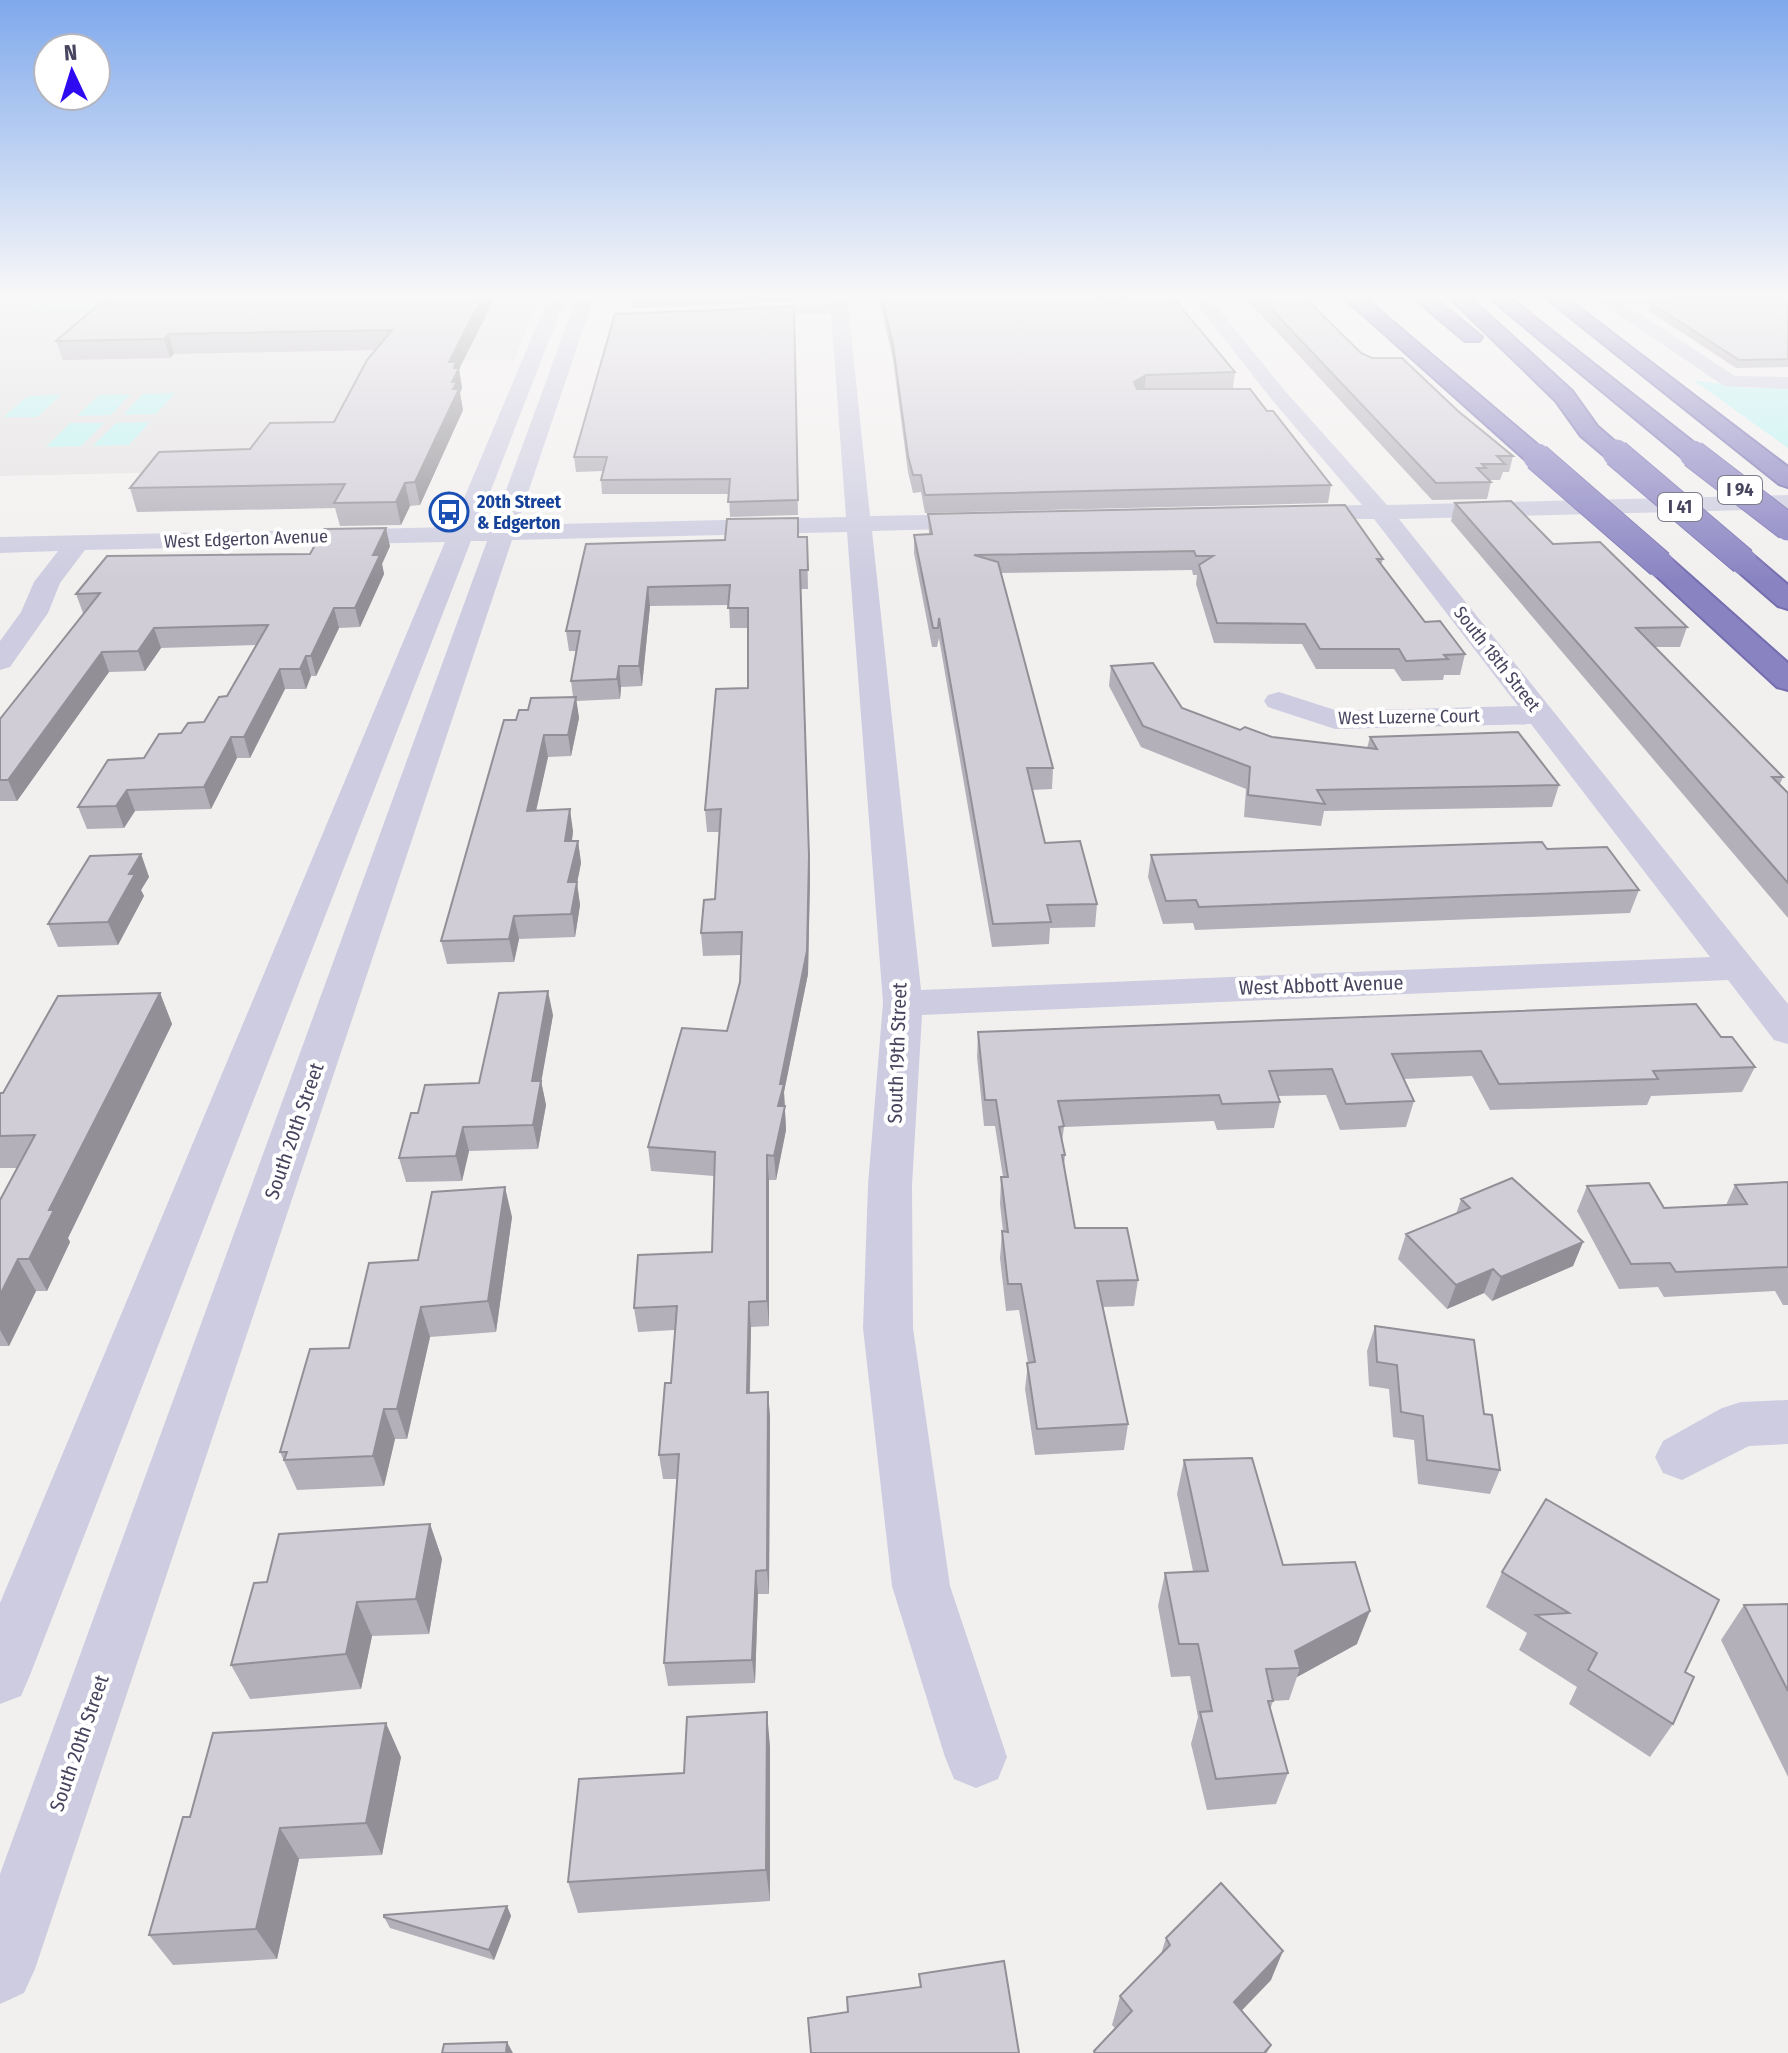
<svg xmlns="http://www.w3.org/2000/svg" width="1788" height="2053" viewBox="0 0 1788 2053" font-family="'Fira Sans Condensed',sans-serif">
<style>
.education{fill:#e3e1e1}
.green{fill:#baf3f2}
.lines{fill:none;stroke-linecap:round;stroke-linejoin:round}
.highway-casing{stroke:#756eae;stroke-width:4}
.minor{fill:#cdcce0;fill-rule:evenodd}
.highway{fill:#8983c2;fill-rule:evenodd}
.highway-bridge-casing{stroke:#756eae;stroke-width:29;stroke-linecap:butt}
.highway-bridge{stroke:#8983c2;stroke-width:27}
.wall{fill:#b3b0b9;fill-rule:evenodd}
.shaded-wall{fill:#929096}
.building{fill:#d0cdd7;stroke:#929096;stroke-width:2}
.labels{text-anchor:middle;stroke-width:8;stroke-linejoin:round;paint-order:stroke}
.shield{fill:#fff;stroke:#7e7d8e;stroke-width:2}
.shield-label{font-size:18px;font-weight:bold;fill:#47455e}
.far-transit-label{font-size:18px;font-weight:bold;fill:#164399;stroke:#fff;text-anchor:start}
.far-street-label{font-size:18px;fill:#47455e;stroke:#fff}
.street-label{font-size:20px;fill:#47455e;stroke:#fff}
</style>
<rect width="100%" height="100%" fill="#f2f0ef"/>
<path class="education" d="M0,294H539L515,360L380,362L312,469L0,476Z"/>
<path class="green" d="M47,294H159L140,310L23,312Z
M1693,380L1748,388H1788V448Z
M176,393L156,414L123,415L143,394Z
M131,394L111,415L77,416L99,395Z
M61,395L37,417H3L28,396Z
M150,422L129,445L93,446L116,423Z
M70,423H104L81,446L46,447Z"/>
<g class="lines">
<defs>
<path id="highway" d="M1340,294H1360L1546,452L1549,457L1546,462H1528Z
M1409,294H1429L1482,337L1479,341H1465Z
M1446,294H1466L1572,391L1597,426L1628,453L1625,458H1607L1581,436L1556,401Z
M1485,294H1505L1702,449L1705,454L1702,459H1684Z
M1541,294H1561L1788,467V487L1779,484Z
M1743,553L1753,555L1788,585V609L1778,606L1733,567L1729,561L1733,555Z
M1660,556L1670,558L1788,663V690L1777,687L1650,570L1646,564L1650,558Z"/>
</defs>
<use href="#highway" class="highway-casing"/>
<path class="minor" d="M550,294H567L477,526H493L578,294H595L517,525L846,517L831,314L739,316L730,311L739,306L830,304V294H847L870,516L984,514L996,521L984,528L872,531L921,990L1710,957L1531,724L1335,729L1268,707L1264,701L1268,695L1279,692L1338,711L1518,706L1374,519H1287L1284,514L1296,507L1362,505L1272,400L1189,294H1206L1286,392L1387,505L1788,495V509L1399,519L1788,1004V1044L1774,1040L1728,980L922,1015L912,1185L913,1328L950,1586L1007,1757L998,1779L976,1788L954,1779L945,1757L892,1586L863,1328L868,1185L883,1003L847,532L512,540L35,1969L24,1993L0,2004V1874L487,541H471L30,1675L21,1696L0,1704V1603L445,542L85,550L60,583L48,613L10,667L0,670V641L21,612L34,582L58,551L0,553V537L452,527Z
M1588,294H1788V301L1624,304L1735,376L1788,377V389L1724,386Z
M1788,1400V1444L1749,1446L1682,1480L1663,1473L1655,1457L1663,1441L1722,1408L1741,1402Z"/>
<use href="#highway" class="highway"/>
<defs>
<path id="highway-bridge" d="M1616,453L1743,561
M1693,454L1788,527
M1537,457L1660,564"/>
</defs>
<use href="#highway-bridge" class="highway-bridge-casing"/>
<use href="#highway-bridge" class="highway-bridge"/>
</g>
<path class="wall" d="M111,294H497L459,369L462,388L460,393L463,410L420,505L410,506L401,525L340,526L335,508L137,512L130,488L334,422L375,350L174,354L170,358L63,360L56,341Z
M632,294H795V301L632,308Z
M878,294H1140L1133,295L1235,372L1233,388L1180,389L1331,485L1328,503L925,513L921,492L913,493L908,472L893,360ZM1132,295L1108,302L1105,300Z
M1242,294H1301L1361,353L1372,358L1458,411L1513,456L1509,472H1503L1500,480H1489L1491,482L1487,499L1432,500Z
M1788,297V367L1736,368L1649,311L1651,303H1656L1657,299Z
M794,307L798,515L730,517L729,494H602L601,480L603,471L576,472L574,457Z
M1455,503L1553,544L1687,627L1680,647H1655L1783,777L1780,784L1788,793V918L1451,521Z
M928,514L1383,559L1381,565L1425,622L1465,654L1460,675H1444L1443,680L1402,681L1394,669H1316L1302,644L1214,643L1196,584L1197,575H1193L1192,570L1000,573L1053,768L1052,789L1032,790L1045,843L1097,904L1095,927L1050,928L1049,944L992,947L939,638L937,647H932L914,553V535L929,534Z
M807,537L808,589H801L810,878L808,974L784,1092L786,1130L776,1180H769V1326L751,1327L750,1393L768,1392L770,1417L769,1594H758L755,1683L668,1686L664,1663L677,1479H663L659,1455L671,1383L675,1330L638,1332L634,1308L712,1252L714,1176L651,1171L648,1147L727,1031L740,982L741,955L703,956L701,933L715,899L719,832H707L705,810L748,688V628H730L729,605L650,606L642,686L621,687L620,699L576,701L579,718L571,756L548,757L536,811L573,831L572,841H578L581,863L577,883L580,905L575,937L519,939L514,962L447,964L441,941L516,720L528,710L573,697L571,681L576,651H569L566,631L586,544Z
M390,546L382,564L384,574L360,627L339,628L316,676H311L306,689H285L250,758H237L211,809L135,811L124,828L87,829L78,807L144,758L181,733L204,722L227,696L256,645L161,648L145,671L109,672L17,801H0V719L84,613H83L76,594L310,554Z
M1111,666L1182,708L1240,730L1272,737L1367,748L1370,737L1559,785L1552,807L1324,811L1321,826L1244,817L1246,789L1141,747L1109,686Z
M1547,849L1639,890L1630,913L1195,930L1193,923L1163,924L1148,877L1151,855Z
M141,854L149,877L141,890L144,896L118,945L58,947L48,924Z
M160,993L172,1024L68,1238L70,1242L47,1291H36L9,1346H0V1200L18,1168H0V1093H3Z
M553,1015L541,1081L546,1105L538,1149L469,1151L462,1181L406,1182L399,1158L418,1113L479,1083Z
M978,1032L1721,1037L1755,1067L1742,1092L1651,1096L1647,1105L1490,1110L1472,1076L1403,1079L1414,1101L1406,1127L1340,1130L1326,1095L1278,1096L1280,1102L1274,1128L1217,1130L1214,1121L1064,1127L1062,1142L1065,1155L1064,1166L1075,1228L1138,1280L1134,1306L1103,1307L1128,1424L1124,1450L1035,1455L1025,1389L1028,1363L1019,1310L1006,1311L1000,1258L1002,1231H1003L1000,1204L1001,1177H1003L995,1126H984L977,1057Z
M1788,1182V1305H1783L1775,1291L1664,1297L1658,1287L1619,1289L1577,1211L1587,1186L1664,1208L1726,1205L1735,1185Z
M1461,1199L1583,1242L1573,1266L1492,1301L1484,1293L1447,1309L1398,1259L1406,1234L1456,1214Z
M512,1217L496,1332L430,1337L407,1439H395L384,1486L297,1490L280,1452L418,1260Z
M1375,1326L1484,1414L1500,1470L1490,1494L1418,1484L1414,1440L1393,1437L1389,1389L1369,1386L1367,1351Z
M1184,1460L1357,1644L1297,1677L1289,1700L1273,1701L1270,1710L1288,1773L1276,1804L1207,1810L1191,1744L1198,1717L1190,1676L1171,1677L1158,1606L1165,1573L1193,1571L1177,1494Z
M430,1524L442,1559L429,1634L372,1636L361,1689L250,1699L231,1665L267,1582Z
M1502,1572L1685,1672L1673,1724L1650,1757L1569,1704L1577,1687L1519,1650L1527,1633L1486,1607Z
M1788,1604V1777L1721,1640L1744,1605Z
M770,1746V1901L578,1913L568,1882Z
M401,1757L382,1855L299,1859L277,1959L173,1965L149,1935L190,1817Z
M507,1906L511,1916L494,1960L390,1928L384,1917Z
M1166,1938L1271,1980L1241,2011L1271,2045L1267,2053H1093L1094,2051L1115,2028L1112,2025L1120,1996L1161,1954Z"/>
<path class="shaded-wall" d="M484,294H497L459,369L462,388L460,393L463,410L420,505L415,482L449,362Z
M1096,294H1140L1105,300L1096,305Z
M169,334L174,354L170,358L164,339Z
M1146,375L1144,390L1133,397L1134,382Z
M405,483L410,506L401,525L396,502Z
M386,528L390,546L382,564L384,574L360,627L355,608L373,555Z
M800,570L810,878L808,974L784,1092L786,1130L776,1180L774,1156L780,1084Z
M648,587L650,606L642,686L639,666Z
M334,608L339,628L316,676L311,656Z
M154,628L161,648L145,671L138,651Z
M102,652L109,672L17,801L8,780Z
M306,656L311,676L306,689L300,669Z
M619,666L621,687L620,699L617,679Z
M280,669L285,689L250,758L244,737Z
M576,697L579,718L571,756L568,735Z
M544,735L548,757L531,833L527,811Z
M231,737L237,758L211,809L204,787Z
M127,790L135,811L124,828L116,806Z
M570,809L573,831L569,863L565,841Z
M578,841L581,863L577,883L580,905L575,937L568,882Z
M141,854L149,877L141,890L144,896L118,945L108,922L129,874Z
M514,916L519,939L514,962L509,939Z
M548,991L553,1015L540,1089L541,1081L546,1105L538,1149L533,1125L532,1081Z
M160,993L172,1024L68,1238L70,1242L47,1291L29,1259L49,1210Z
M463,1127L469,1151L462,1181L456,1156Z
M767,1155L769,1180V1326L767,1301Z
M505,1187L512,1217L496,1332L488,1301Z
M1583,1242L1573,1266L1492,1301L1501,1277Z
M18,1259L36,1291L9,1346L0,1330V1295Z
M1493,1269L1484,1293L1447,1309L1456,1285Z
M749,1302L751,1327L749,1417L747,1393Z
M421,1307L430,1337L407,1439L397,1409Z
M768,1392L770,1417L769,1594L767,1570Z
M384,1409L395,1439L384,1486L373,1456Z
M430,1524L442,1559L429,1634L416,1599Z
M756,1571L758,1594L755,1683L752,1660Z
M357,1602L372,1636L361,1689L346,1654Z
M1370,1611L1357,1644L1297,1677L1300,1668L1295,1651Z
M767,1712L770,1746V1901L766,1870Z
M386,1723L401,1757L382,1855L366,1823Z
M280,1828L299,1859L277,1959L256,1929Z
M507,1906L511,1916L494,1960L489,1950Z
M1283,1951L1271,1980L1222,2031L1234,2002Z
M507,2042L513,2053H506Z"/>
<path class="building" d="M111,294H484L449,362H456L454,368H459L452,382H457L453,389H459L415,482L405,483L396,502L334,503L345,484L130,488L159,452L250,449L270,423L334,422L367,360L392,330L169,334L164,339L56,341Z
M632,294H729L631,298Z
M881,294H1097V297L1108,302L1133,295L1170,294L1235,372L1146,375L1134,382L1137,389H1250L1267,411H1273L1331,485L925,495L921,475H913L908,456L893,345Z
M1257,294H1301L1361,353L1372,358H1402L1458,411L1513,456H1497L1505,464H1482L1486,468H1477L1491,482L1436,483Z
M1788,297V359L1739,360L1651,303H1664L1657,299Z
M794,307L798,500L728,502L730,479L601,480L607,457H574L615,314Z
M1511,501L1553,544L1600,542L1687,627L1636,628L1783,777H1772L1788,793V883L1455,503Z
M1345,505L1383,559H1377L1425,622L1440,621L1465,654L1444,655L1448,659L1406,661L1399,649H1320L1305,624L1217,623L1199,565L1213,556H1196L1194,551L974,555L998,562L1053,768H1027L1045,843L1080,841L1097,904L1047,905L1051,922L993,924L939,618L938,628H933L914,535L932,534L928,514Z
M798,518V537H807L808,570H800L809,856L807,951L780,1084H784L778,1106H785L774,1156L767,1155V1301L749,1302L747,1393L768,1392L767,1570L756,1571L752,1660L664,1663L679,1454L659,1455L665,1383H671L677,1306L634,1308L638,1255L712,1252L715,1152L648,1147L682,1028L727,1031L740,982L742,932L701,933L704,900L715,899L721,809L705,810L716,689L748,688V608H728L730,585L648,587L639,666H619L617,679L571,681L580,631H566L586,544L725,540L727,519Z
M386,528L373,555H380L355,608H334L311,656H306L300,669H280L244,737H231L204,787L127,790L116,806L78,807L108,760L144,758L159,734L181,733L188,723L204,722L219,697L227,696L268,625L154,628L138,651L102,652L8,780H0V719L100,593L76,594L107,556L310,554L324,529Z
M1153,663L1182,708L1240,730L1245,727L1272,737L1377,749L1370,737L1518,732L1559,785L1317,790L1325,804L1248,795L1250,767L1143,726L1111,666Z
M576,697L568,735H544L527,811L570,809L565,841H578L568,882H577L571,914L514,916L509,939L441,941L504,720H516L519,710H528L531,698Z
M1542,842L1547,849L1607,847L1639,890L1199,907L1196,900L1166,901L1151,855Z
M141,854L129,874H135L108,922L48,924L90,856Z
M548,991L532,1081H541L533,1125L463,1127L456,1156L399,1158L411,1113H418L425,1085L479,1083L499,993Z
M160,993L49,1210H54L29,1259H18L0,1295V1200L35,1135L0,1136V1093H3L58,996Z
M1696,1004L1721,1037H1732L1755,1067L1653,1071L1658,1079L1499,1084L1481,1051L1392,1054L1414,1101L1346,1104L1332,1069L1269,1071L1280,1102L1222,1104L1219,1095L1058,1101L1064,1126L1059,1127L1065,1155H1062L1075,1228H1127L1138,1280L1097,1281L1128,1424L1037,1429L1027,1363L1035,1362L1021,1284H1008L1002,1231L1008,1232L1001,1177H1008L996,1100H985L978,1032Z
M1512,1178L1583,1242L1501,1277L1493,1269L1456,1285L1406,1234L1470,1208L1461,1199Z
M1788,1182V1267L1676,1272L1670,1263L1631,1264L1587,1186L1649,1183L1664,1208L1747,1204L1735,1185Z
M505,1187L488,1301L421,1307L397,1409H384L373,1456L284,1460L287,1452H280L310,1349L349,1348L369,1263L418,1260L432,1192Z
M1375,1326L1474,1340L1484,1414L1492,1415L1500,1470L1427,1460L1423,1416L1401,1412L1397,1365L1377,1362Z
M1252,1458L1283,1565L1355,1562L1370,1611L1295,1651L1300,1668L1266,1669L1273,1701H1268L1288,1773L1216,1779L1200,1712L1212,1711L1198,1644H1179L1165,1573L1208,1571L1184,1460Z
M1546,1499L1719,1600L1685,1672L1694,1677L1673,1724L1588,1670L1597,1653L1536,1615L1569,1613L1502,1572Z
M430,1524L416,1599L357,1602L346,1654L231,1665L254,1583L267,1582L279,1534Z
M1788,1604V1691L1744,1605Z
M767,1712L766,1870L568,1882L579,1779L684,1773L687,1717Z
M386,1723L366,1823L280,1828L256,1929L149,1935L183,1817H190L213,1733Z
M1221,1883L1283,1951L1234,2002L1271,2045L1264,2053H1095L1094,2051L1132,2011L1120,1996L1170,1945L1166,1938Z
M507,1906L489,1950L384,1917V1915Z
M1004,1961L1019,2053H811L808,2018L848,2012L847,1997L921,1987L919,1974Z
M507,2042L506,2053H442L444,2044Z"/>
<linearGradient id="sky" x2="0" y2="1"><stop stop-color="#7fa9ec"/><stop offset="0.51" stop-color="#f9f8f8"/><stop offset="1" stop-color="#f9f8f8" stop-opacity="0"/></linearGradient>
<rect width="1788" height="581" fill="url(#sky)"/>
<defs>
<symbol id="bus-ring" viewBox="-11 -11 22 22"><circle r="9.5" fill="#fff" stroke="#1a4fb4" stroke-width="1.5"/><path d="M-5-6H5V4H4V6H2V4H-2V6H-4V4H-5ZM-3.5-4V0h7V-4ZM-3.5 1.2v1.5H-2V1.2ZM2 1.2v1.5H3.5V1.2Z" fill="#1a4fb4"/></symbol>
</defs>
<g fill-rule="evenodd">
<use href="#bus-ring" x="427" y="490" width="44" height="44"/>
</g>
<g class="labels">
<g class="shield">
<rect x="1718" y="476" width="44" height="28" rx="6"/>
<rect x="1658" y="493" width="44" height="28" rx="6"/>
</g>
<g class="shield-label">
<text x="1740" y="496">I 94</text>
<text x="1680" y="513">I 41</text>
</g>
<g class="far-transit-label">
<text x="477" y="508">20th Street<tspan x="477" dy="21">&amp; Edgerton</tspan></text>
</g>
<g class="far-street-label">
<text transform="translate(246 539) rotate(-2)" y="6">West Edgerton Avenue</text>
<text transform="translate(1497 659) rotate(52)" y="6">South 18th Street</text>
<text transform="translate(1409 717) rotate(-1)" y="6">West Luzerne Court</text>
</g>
<g class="street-label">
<text transform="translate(1321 985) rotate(-2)" y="7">West Abbott Avenue</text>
<text transform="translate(897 1053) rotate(-88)" y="7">South 19th Street</text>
<text transform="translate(294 1131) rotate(-71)" y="7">South 20th Street</text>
<text transform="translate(79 1743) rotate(-71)" y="7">South 20th Street</text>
</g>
</g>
<g transform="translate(72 72) rotate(356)"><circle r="38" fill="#ffffff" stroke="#b5b5bf" stroke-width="2"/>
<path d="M0-6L14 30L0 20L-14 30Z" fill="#2e0af0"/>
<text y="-12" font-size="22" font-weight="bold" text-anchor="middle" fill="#47455e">N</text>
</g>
</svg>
